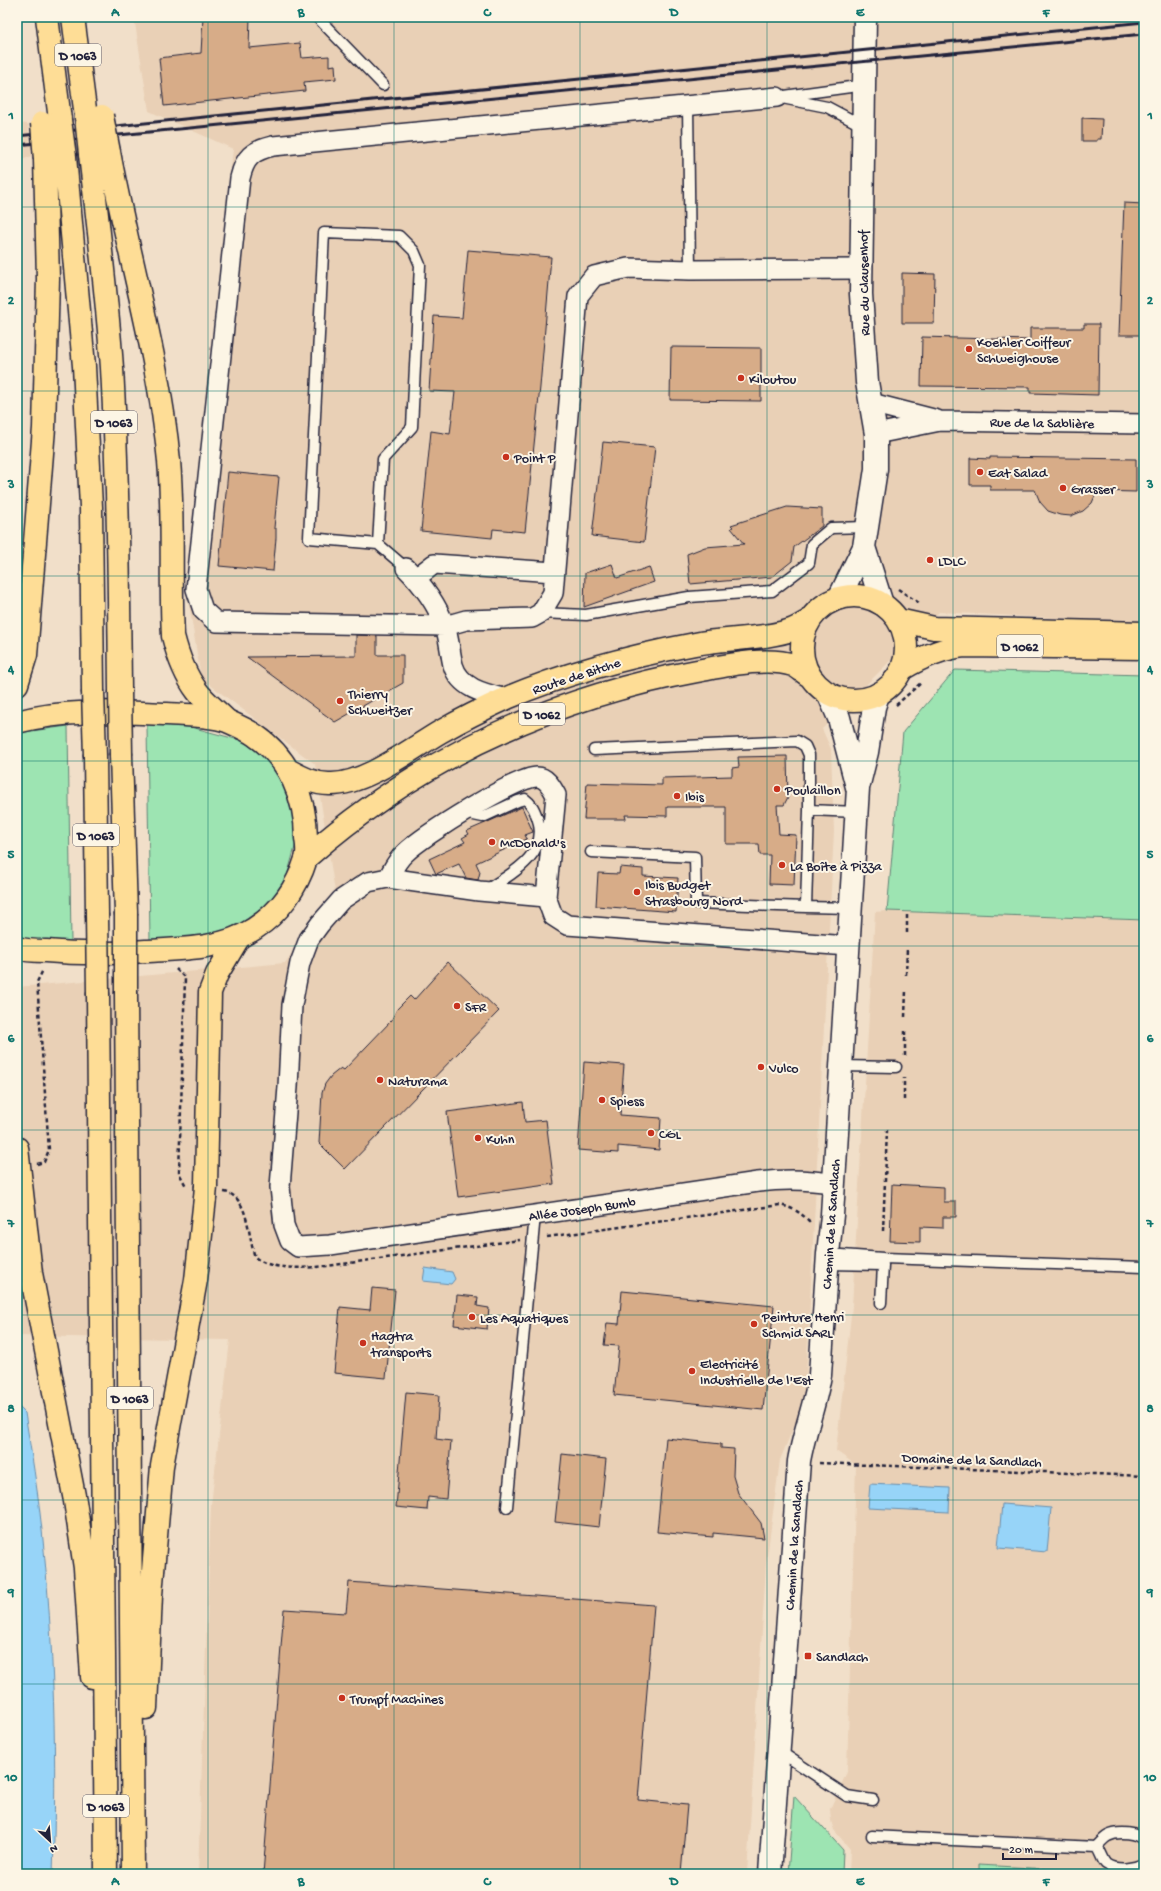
<svg xmlns="http://www.w3.org/2000/svg" width="1161" height="1891" viewBox="0 0 1161 1891" font-family="'Gochi Hand',sans-serif">
<style>
.built{fill:#e9d0b6}
.green{fill:#9de4b2;stroke:#608376}
.water{fill:#97d4f8;stroke:#688dac}
.building{fill:#d7ac88;stroke:#22223b}
.lines{fill:none;stroke-linecap:round;stroke-linejoin:round}
.service-casing{stroke:#22223b;stroke-width:13}
.minor-casing{stroke:#22223b;stroke-width:22}
.tertiary-casing{stroke:#22223b;stroke-width:25}
.primary-casing{stroke:#22223b;stroke-width:25}
.trunk-casing{stroke:#22223b;stroke-width:25}
.path{stroke:#22223b;stroke-width:2.5;stroke-dasharray:4 3;stroke-linecap:butt}
.service{stroke:#fcf5e5;stroke-width:10}
.minor{stroke:#fcf5e5;stroke-width:19}
.tertiary{stroke:#fcf5e5;stroke-width:22}
.primary{stroke:#fedd96;stroke-width:22}
.trunk{stroke:#fedd96;stroke-width:22}
.rail{stroke:#22223b;stroke-width:3}
.trunk-bridge-casing{stroke:#22223b;stroke-width:25;stroke-linecap:butt}
.trunk-bridge{stroke:#fedd96;stroke-width:22}
.grid{fill:none;stroke:#0f766e;stroke-width:1;stroke-opacity:0.55}
.poi-dot{fill:#c8321e;stroke:#fcf5e5;stroke-width:1.5}
.labels{text-anchor:middle;stroke-width:4;stroke-linejoin:round;paint-order:stroke}
.shield{fill:#fcf5e5;stroke:#63616e;stroke-width:1}
.shield-label{font-size:13px;font-weight:bold;fill:#22223b}
.street-label{font-size:14px;fill:#22223b;stroke:#fcf5e5}
.poi-label{font-size:14px;fill:#22223b;stroke:#fcf5e5;text-anchor:start}
.neatline{fill:none;stroke:#0f766e;stroke-width:1.5}
.grid-label{font-size:13px;text-anchor:middle;font-weight:bold;fill:#0f766e}
</style>
<rect width="100%" height="100%" fill="#f1dfc9"/>
<filter id="ink" filterUnits="userSpaceOnUse"><feTurbulence type="fractalNoise" baseFrequency=".025" numOctaves="2"/><feDisplacementMap in="SourceGraphic" scale="8" xChannelSelector="R" yChannelSelector="G"/><feConvolveMatrix kernelMatrix="1 2 1 2 8 2 1 2 1" color-interpolation-filters="sRGB"/></filter>
<g filter="url(#ink)">
<path class="built" d="M134,17H1144V623L939,612L822,729L831,749L834,831L805,1399L780,1460L766,1565L747,1874H198L211,1505L230,1340L17,1336V987L285,963L335,892L315,764L201,678L188,598L233,149L149,111Z
M17,123L28,124L32,156L17,162Z
M887,911L1144,920V1874H1086V1871L979,1865V1874H849L850,1849L834,1830L831,1821L830,1809L847,1772L856,1465L836,1451L852,1306L875,912Z"/>
<path class="green" d="M955,670L1144,675V920L887,911L903,732Z
M147,724L191,727L243,741L271,763L289,790L298,819L295,847L287,876L267,905L235,927L207,936L150,941Z
M68,726L71,943L17,938V733Z
M794,1796L843,1850L842,1874H788Z
M979,1865L1086,1871V1874H979Z"/>
<path class="water" d="M425,1268L452,1272L455,1279L451,1284L423,1281Z
M17,1405L25,1413C31,1452 38,1491 42,1530C54,1644 57,1759 53,1874H17Z
M870,1484L950,1488L949,1512L868,1508Z
M1002,1504L1051,1508L1047,1552L998,1548Z"/>
<path class="building" d="M203,17H250L249,48L300,43L302,58L329,56V66L335,65L336,79L304,82L305,91L164,106L159,58L201,53Z
M1082,118L1102,119L1101,139H1097V141H1082Z
M1124,203L1144,204V335H1119Z
M468,250L551,257L540,387L525,532L493,529L492,538L421,531L431,431L450,434L455,392L429,391L434,316L462,318Z
M902,273L935,274L934,323H902Z
M1084,324H1099L1098,395L1030,393V387L921,386L922,337L1030,340V328H1084Z
M671,347L761,348V401L670,400Z
M603,442L655,447L644,542L592,536Z
M990,457L1136,459V492L1097,491L1092,503L1083,511L1071,516L1060,515L1048,511L1040,502L1035,490H990V485H970V458L990,459Z
M228,472L279,477L274,528H276V538L273,571L219,566Z
M787,507L822,509V526L794,547L792,561L772,577L690,584L687,554L705,547L744,544L731,528L733,527L731,525Z
M612,564L617,578L649,567L654,582L584,607L585,573Z
M356,635L377,636V655H403V683L335,722L247,657L356,656Z
M787,756L788,797L784,805H777L779,834L796,835L794,885L769,884L770,855H760L759,844H726V807H667V816L625,815L626,819H584L587,783L662,785V778L732,776V768L739,767L738,757Z
M522,807L533,832L525,835L527,839L476,863L480,872L478,880L466,878L459,864L436,874L429,859L465,842L462,838L469,834L467,831Z
M620,867L643,869V876L678,878L676,912L596,906L598,873L619,874Z
M448,962L499,1011L345,1169L319,1143L322,1093L325,1084L331,1076L341,1068L344,1070L391,1021L397,1009L410,996L414,1000Z
M584,1062L624,1065L620,1115L661,1118L659,1150L618,1146V1153L578,1150Z
M523,1102L525,1122L546,1120L554,1184L458,1197L447,1112Z
M892,1184L944,1187V1202H956V1217H943V1228L920,1227V1242L890,1241Z
M372,1288L395,1290L386,1378L334,1373L340,1307L370,1310Z
M622,1291L774,1306L763,1410L614,1395L619,1346L604,1345L607,1323L619,1324Z
M457,1295L478,1297L477,1306L489,1308L487,1329L454,1325Z
M406,1392L439,1395L436,1439L451,1441L446,1499L428,1497L427,1510L396,1507Z
M666,1438L721,1444V1448L734,1449L733,1476L738,1493L761,1523L764,1538L713,1533V1537L657,1532Z
M562,1454L606,1459L599,1527L555,1522Z
M349,1582L654,1605L638,1800L687,1805L681,1874H263L284,1609L346,1613Z"/>
<g class="lines">
<defs>
<path id="service" d="M317,17L383,85
M688,105L690,270
M863,126L827,107L777,97L865,85
M378,544L383,459L412,427L420,265L414,251L399,236L324,233L309,538L378,544L406,568
M541,613L586,615L689,597L772,591L809,563L812,544L831,528L867,527
M594,750L797,741L805,746L809,755V810L857,812
M809,810L806,907L851,908
M464,813L483,817L518,801L525,799C532,804 534,809 537,817C551,853 512,874 486,890
M591,852L695,857L696,903L806,907
M841,1066L896,1067
M828,1254L883,1258L1144,1267
M827,1264L883,1265L881,1303
M507,1507L535,1215
M779,1751L847,1796L873,1800
M872,1836L1096,1847C1100,1843 1104,1838 1108,1836C1117,1831 1138,1832 1144,1841
M1096,1847C1101,1852 1101,1859 1106,1864C1116,1871 1135,1869 1144,1863"/>
<path id="minor" d="M777,97L273,146C252,151 245,157 240,178L196,589L203,610L216,622L445,626L466,620L532,618L541,613L553,593L578,296L594,276L628,268L690,270L861,269
M871,403L937,420
M876,434L940,421L1144,424
M406,568C422,584 437,605 445,626C449,638 450,652 453,665C460,689 486,694 507,699
M416,578L434,564L554,572
M388,878C393,869 397,860 405,853C424,835 515,777 537,777C547,777 552,788 556,795L546,897L553,916L567,925L848,946
M546,897L479,891L388,878L368,882L341,900L320,924L309,939L300,963L292,1005L288,1087L280,1187L284,1225L290,1241L298,1247L330,1245L758,1182C785,1179 808,1179 834,1184"/>
<path id="tertiary" d="M864,547L882,604
M839,598L864,547L876,469V434L867,382L861,294L865,17
M829,695L839,718L857,787
M770,1874L799,1461C804,1432 815,1405 820,1375L828,1254L832,1215L858,788L867,752L874,707L878,695"/>
<path id="primary" d="M802 648a52 52 0 1 1 104 0a52 52 0 1 1-104 0Z
M898,620L934,628L1144,633
M902,669C922,657 942,648 965,646L1144,648
M17,722C65,709 117,712 167,714C185,715 211,715 227,721C236,725 248,730 256,736C289,758 306,799 306,838C307,844 308,853 306,859C297,888 279,913 254,929C223,949 181,949 146,951C112,954 79,954 46,951C36,951 26,951 17,948
M290,771C303,778 315,784 329,784C363,786 411,749 440,732C461,720 485,708 507,698C568,672 631,656 695,644C726,638 759,640 788,631C796,629 803,624 810,620
M307,857C420,758 550,698 697,671C724,666 767,656 793,665C798,667 803,672 808,675"/>
<path id="trunk" d="M47,17L60,120
M73,17L86,117
M109,152C128,255 159,357 169,461C174,520 170,578 173,636C178,656 185,675 197,691C205,702 217,711 226,720
M90,154C98,225 107,296 112,368C118,475 119,583 120,691
M65,157L84,366L91,507L93,691
M17,684L26,655L44,428L48,279L45,159
M121,755L126,913
M95,756L97,914
M126,994L133,1874
M98,995L106,1874
M17,1148L31,1273L75,1501L85,1568L92,1677
M206,1186L210,992L217,974L239,937
M146,1708L151,1595L162,1466L196,1280L205,1198"/>
</defs>
<use href="#service" class="service-casing"/>
<use href="#minor" class="minor-casing"/>
<use href="#tertiary" class="tertiary-casing"/>
<use href="#primary" class="primary-casing"/>
<use href="#trunk" class="trunk-casing"/>
<path class="path" d="M898,589L919,603
M896,705L922,682
M907,933V915
M176,969L185,978L179,1173L186,1186
M906,975L907,948
M905,1017L906,990
M905,1056V1031
M904,1100V1078
M37,1164L44,1162L49,1150L37,982L43,970
M224,1192C249,1195 248,1238 255,1257C270,1271 307,1268 327,1266L520,1240
M883,1231L887,1130
M547,1237L780,1205C793,1208 800,1212 809,1221L812,1220
M819,1463L1144,1476"/>
<use href="#service" class="service"/>
<use href="#minor" class="minor"/>
<use href="#tertiary" class="tertiary"/>
<use href="#primary" class="primary"/>
<use href="#trunk" class="trunk"/>
<path class="rail" d="M17,136L1144,22
M17,145L1144,34"/>
<defs>
<path id="trunk-bridge" d="M102,116L109,152
M86,117L90,154
M60,120L65,157
M42,123L45,159
M93,691L95,756
M120,691L121,755
M97,914L98,995
M126,994V913
M205,1198L206,1186"/>
</defs>
<use href="#trunk-bridge" class="trunk-bridge-casing"/>
<use href="#trunk-bridge" class="trunk-bridge"/>
</g>
</g>
<path class="grid" d="M208,17V1874M394,17V1874M580,17V1874M767,17V1874M953,17V1874M17,207H1144M17,391H1144M17,576H1144M17,761H1144M17,946H1144M17,1130H1144M17,1315H1144M17,1500H1144M17,1684H1144"/>
<g class="poi-dot">
<circle cx="969" cy="349" r="4"/>
<circle cx="741" cy="378" r="4"/>
<circle cx="506" cy="457" r="4"/>
<circle cx="980" cy="472" r="4"/>
<circle cx="1063" cy="488" r="4"/>
<circle cx="930" cy="560" r="4"/>
<circle cx="340" cy="701" r="4"/>
<circle cx="777" cy="789" r="4"/>
<circle cx="677" cy="796" r="4"/>
<circle cx="492" cy="842" r="4"/>
<circle cx="782" cy="865" r="4"/>
<circle cx="637" cy="892" r="4"/>
<circle cx="457" cy="1006" r="4"/>
<circle cx="761" cy="1067" r="4"/>
<circle cx="380" cy="1080" r="4"/>
<circle cx="602" cy="1100" r="4"/>
<circle cx="651" cy="1133" r="4"/>
<circle cx="478" cy="1138" r="4"/>
<circle cx="472" cy="1317" r="4"/>
<circle cx="754" cy="1324" r="4"/>
<circle cx="363" cy="1343" r="4"/>
<circle cx="692" cy="1371" r="4"/>
<rect x="804" y="1652" width="8" height="8" rx="2"/>
<circle cx="342" cy="1698" r="4"/>
</g>
<g class="labels">
<g class="shield">
<rect x="55" y="44" width="46" height="22" rx="3"/>
<rect x="91" y="411" width="46" height="22" rx="3"/>
<rect x="997" y="635" width="46" height="22" rx="3"/>
<rect x="519" y="703" width="46" height="22" rx="3"/>
<rect x="73" y="824" width="46" height="22" rx="3"/>
<rect x="107" y="1387" width="46" height="22" rx="3"/>
<rect x="83" y="1795" width="46" height="22" rx="3"/>
</g>
<g class="shield-label">
<text x="78" y="60">D 1063</text>
<text x="114" y="427">D 1063</text>
<text x="1020" y="651">D 1062</text>
<text x="542" y="719">D 1062</text>
<text x="96" y="840">D 1063</text>
<text x="130" y="1403">D 1063</text>
<text x="106" y="1811">D 1063</text>
</g>
<g class="street-label">
<text transform="translate(863 283) rotate(-91)" y="5">Rue du Clausenhof</text>
<text transform="translate(1042 422) rotate(1)" y="5">Rue de la Sablière</text>
<text transform="translate(576 675) rotate(-18)" y="5">Route de Bitche</text>
<text transform="translate(582 1208) rotate(-8)" y="5">Allée Joseph Bumb</text>
<text transform="translate(830 1224) rotate(-86)" y="5">Chemin de la Sandlach</text>
<text transform="translate(972 1459) rotate(2)" y="5">Domaine de la Sandlach</text>
<text transform="translate(793 1545) rotate(-86)" y="5">Chemin de la Sandlach</text>
</g>
<g class="poi-label">
<text x="977" y="346">Koehler Coiffeur<tspan x="977" dy="16">Schweighouse</tspan></text>
<text x="749" y="383">Kiloutou</text>
<text x="514" y="462">Point P</text>
<text x="988" y="477">Eat Salad</text>
<text x="1071" y="493">Grasser</text>
<text x="938" y="565">LDLC</text>
<text x="348" y="698">Thierry<tspan x="348" dy="16">Schweitzer</tspan></text>
<text x="785" y="794">Poulaillon</text>
<text x="685" y="801">Ibis</text>
<text x="500" y="847">McDonald's</text>
<text x="790" y="870">La Boîte à Pizza</text>
<text x="645" y="889">Ibis Budget<tspan x="645" dy="16">Strasbourg Nord</tspan></text>
<text x="465" y="1011">SFR</text>
<text x="769" y="1072">Vulco</text>
<text x="388" y="1085">Naturama</text>
<text x="610" y="1105">Spiess</text>
<text x="659" y="1138">CGL</text>
<text x="486" y="1143">Kuhn</text>
<text x="762" y="1321">Peinture Henri<tspan x="762" dy="16">Schmid SARL</tspan></text>
<text x="480" y="1322">Les Aquatiques</text>
<text x="371" y="1340">Hagtra<tspan x="371" dy="16">transports</tspan></text>
<text x="700" y="1368">Electricité<tspan x="700" dy="16">Industrielle de l'Est</tspan></text>
<text x="816" y="1661">Sandlach</text>
<text x="350" y="1703">Trumpf Machines</text>
</g>
</g>
<rect width="1161" height="1891" fill="none" stroke="#fcf5e5" stroke-width="44"/>
<g transform="translate(50 1841) rotate(154)" stroke="#fcf5e5" stroke-width="3" paint-order="stroke">
<path d="M0-3L7 15L0 10L-7 15Z" fill="#22223b"/>
<text y="-6" font-size="11" font-weight="bold" text-anchor="middle" fill="#22223b">N</text>
</g>
<path d="M1003 1853v6h53v-6" fill="none" stroke="#22223b" stroke-width="2"/>
<text x="1009" y="1853" font-size="12" fill="#22223b" stroke="#fcf5e5" stroke-width="3" paint-order="stroke">20 m</text>
<rect x="22" y="22" width="1117" height="1847" class="neatline"/>
<g class="grid-label">
<text x="115" y="16">A</text>
<text x="301" y="16">B</text>
<text x="487" y="16">C</text>
<text x="674" y="16">D</text>
<text x="860" y="16">E</text>
<text x="1046" y="16">F</text>
<text x="11" y="119">1</text>
<text x="1150" y="119">1</text>
<text x="11" y="304">2</text>
<text x="1150" y="304">2</text>
<text x="11" y="488">3</text>
<text x="1150" y="488">3</text>
<text x="11" y="673">4</text>
<text x="1150" y="673">4</text>
<text x="11" y="858">5</text>
<text x="1150" y="858">5</text>
<text x="11" y="1042">6</text>
<text x="1150" y="1042">6</text>
<text x="11" y="1227">7</text>
<text x="1150" y="1227">7</text>
<text x="11" y="1412">8</text>
<text x="1150" y="1412">8</text>
<text x="11" y="1596">9</text>
<text x="1150" y="1596">9</text>
<text x="11" y="1781">10</text>
<text x="1150" y="1781">10</text>
<text x="115" y="1885">A</text>
<text x="301" y="1885">B</text>
<text x="487" y="1885">C</text>
<text x="674" y="1885">D</text>
<text x="860" y="1885">E</text>
<text x="1046" y="1885">F</text>
</g>
</svg>
